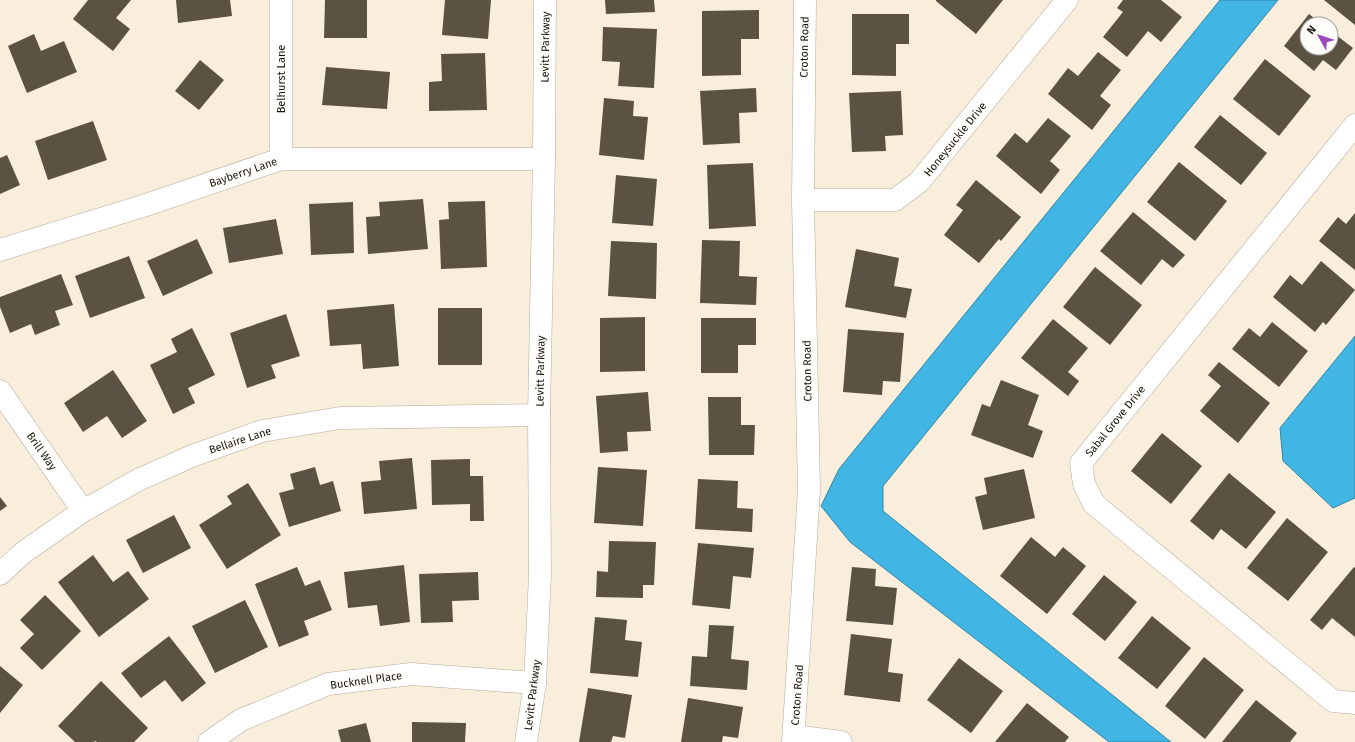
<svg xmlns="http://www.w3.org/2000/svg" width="1355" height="742" viewBox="0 0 1355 742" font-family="'Fira Sans',sans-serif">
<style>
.water{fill:#41b6e4;stroke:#3586a4}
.building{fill:#5b5243}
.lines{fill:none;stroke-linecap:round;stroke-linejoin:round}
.street-casing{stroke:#b4aa99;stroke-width:23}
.secondary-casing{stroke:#b4aa99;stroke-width:23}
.street{stroke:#fff;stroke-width:22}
.secondary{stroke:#fff;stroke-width:22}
.labels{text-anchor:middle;stroke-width:4;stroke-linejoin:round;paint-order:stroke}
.street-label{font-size:11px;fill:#18150e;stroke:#fffdf9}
</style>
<rect width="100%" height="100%" fill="#f9eedc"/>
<path class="water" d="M1220,0H1278L883,486V511L1171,742H1109L850,542L821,506L839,469Z
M1355,336V498L1333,508L1283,461L1280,428Z"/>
<path class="building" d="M88,0H131L116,18L130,29L113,51L73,19Z
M176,0H230L232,16L178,23Z
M325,0H367V38H324Z
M445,0H491L488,39L442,35Z
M605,0H654L655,12L606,14Z
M936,0H1003L976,34L936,1Z
M1123,0H1161L1182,17L1161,42L1148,31L1127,57L1103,37L1123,12L1117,8Z
M1324,0H1355V25Z
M759,10V39H741V75L702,76V11Z
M852,14H909V44H896V76L852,75Z
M1309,14L1322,24H1307V48H1331V31L1353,48L1336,70L1323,60L1314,71L1284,46Z
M603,27L657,29L654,88L618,86L620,62L602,61Z
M34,34L41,51L64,41L77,72L27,93L8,46Z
M1098,52L1121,70L1100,96L1111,105L1092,130L1048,94L1068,68L1078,76Z
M485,53L487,110L429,111V82L442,81L441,54Z
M1265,59L1311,96L1279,136L1233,99Z
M200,60L224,80L199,110L175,91Z
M326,67L390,72L387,109L322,105Z
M756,88L757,112L739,113L740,143L703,145L700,91Z
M901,91L903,135L885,136L886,151L852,152L849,93Z
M604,98L634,101L633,116L648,117L644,160L599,155Z
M1220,115L1267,153L1241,185L1194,147Z
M1048,118L1071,136L1050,161L1060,170L1041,194L996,156L1015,133L1027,143Z
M93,121L107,160L48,180L35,141Z
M7,155L20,185L0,194V158Z
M1179,162L1227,201L1195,241L1147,202Z
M753,163L756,226L709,229L707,165Z
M616,175L657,179L653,226L612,223Z
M976,180L1021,217L1001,241L999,239L979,263L944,235L963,210L956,205Z
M423,199L428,249L368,254L366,217L380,216L379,202Z
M485,201L487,267L441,269L439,220L449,219L448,202Z
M353,202L354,253L311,255L309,204Z
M1133,212L1185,255L1173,268L1162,259L1141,285L1100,251Z
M1355,213V270L1319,241L1338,217L1346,224Z
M276,219L283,254L229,263L223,228Z
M197,239L213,273L163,296L147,261Z
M702,240L740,241L739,276L757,277L756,305L700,303Z
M611,241L657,243L656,299L608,296Z
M856,249L899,258L894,286L912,289L906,318L845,307Z
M129,256L145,298L90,318L75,276Z
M1321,261L1355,290L1326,325L1323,322L1315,332L1273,297L1290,275L1302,285Z
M1095,267L1142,305L1110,345L1063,307Z
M61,274L73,305L55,311L60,325L35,335L31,324L10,333L0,307V297Z
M394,304L399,366L363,369L361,344L330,346L327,310Z
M438,308H482V365H438Z
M286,314L300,356L271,365L276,378L247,388L230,333Z
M645,317V371L600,372V318Z
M701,318H756V345H738V373H701Z
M1053,319L1088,348L1068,372L1079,381L1068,396L1021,358Z
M1272,322L1308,351L1279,387L1232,349L1249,328L1260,337Z
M192,328L215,375L188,388L195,403L173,414L150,365L177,352L171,339Z
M848,329L904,333L900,382L883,381L882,395L843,392Z
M1219,362L1270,403L1238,443L1200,411L1221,386L1208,375Z
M113,370L147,421L122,438L107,416L83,432L64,403Z
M1001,380L1039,395L1028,425L1043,431L1033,458L971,435L982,404L990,407Z
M648,392L651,431L627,432L628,451L600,453L596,396Z
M708,397H741V425H755L754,455H709Z
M1162,433L1202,466L1171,504L1131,471Z
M412,458L417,509L364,514L361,482L381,480L379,461Z
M470,459V476H483L484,521H470V504L432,505L431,460Z
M315,467L320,485L333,481L341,511L289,527L279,493L294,489L290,474Z
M598,467L647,470L643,526L594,523Z
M1024,469L1035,518L983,530L975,497L987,494L984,478Z
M1229,473L1276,512L1246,549L1221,529L1213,540L1190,521Z
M698,479L738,481L737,508L753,509L752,532L695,529Z
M248,483L281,535L227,569L199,525L232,504L227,496Z
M0,497L7,506L0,511Z
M174,515L191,548L143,573L126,540Z
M1287,518L1328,552L1288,601L1247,568Z
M1031,537L1055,557L1063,547L1086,566L1047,614L1000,576Z
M609,541L656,542L654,585H643V598L596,597L597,571L608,572Z
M698,543L754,548L751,578L733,576L730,609L692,605Z
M93,555L113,582L128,571L149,599L99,637L58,582Z
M404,565L410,622L380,626L377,605L348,608L344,572Z
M297,567L305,586L320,580L332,610L304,621L309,635L279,647L255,584Z
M852,567L876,569L875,586L897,588L893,625L846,621Z
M1354,567L1355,568V637L1332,618L1322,630L1310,620Z
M478,572L479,600L452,601L453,622L421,623L419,574Z
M1104,575L1137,602L1105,641L1072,614Z
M45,595L81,631L42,670L20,648L34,634L20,620Z
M245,600L268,647L215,673L192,626Z
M1152,616L1191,648L1157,689L1118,658Z
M595,617L627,620L625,640L642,642L638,677L590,673Z
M709,625L734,626L731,659L749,661L747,690L690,686L692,656L707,657Z
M851,634L892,639L888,672L903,674L900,702L844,695Z
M169,636L206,683L182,702L165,680L141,698L121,673Z
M1204,657L1244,690L1205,739L1165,706Z
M959,658L1003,691L971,733L927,700Z
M0,666L23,685L0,713Z
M101,681L148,728L134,742H97L95,741L94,742H75L58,726Z
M588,688L632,695L625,738L613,736L611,742H579Z
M688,698L743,707L738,738L723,736L722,742H681Z
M1256,700L1297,733L1290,742H1222Z
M1027,703L1069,737L1065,742H995Z
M412,722L466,723L465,742H412Z
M366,723L371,742H341L338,730Z"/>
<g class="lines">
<defs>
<path id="street" d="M1355,125L1081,463L1084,484L1094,504L1333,701L1355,703
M281,159V0
M803,200H895L919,182L1067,0
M0,250L146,205L281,159H544
M0,391L83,511
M0,574L24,552L83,511L138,480L192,456L262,431L340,418L539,415
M794,736L841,742
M209,742L241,720L328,684L411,674L535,683
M793,742L809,490L803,200L805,0"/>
<path id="secondary" d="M526,742L535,683L540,575L539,415L544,159L545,0"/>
</defs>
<use href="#street" class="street-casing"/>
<use href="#secondary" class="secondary-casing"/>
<use href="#street" class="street"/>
<use href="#secondary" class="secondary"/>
</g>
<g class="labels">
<g class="street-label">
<text transform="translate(545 47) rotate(-89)" y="4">Levitt Parkway</text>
<text transform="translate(804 47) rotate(-89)" y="4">Croton Road</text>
<text transform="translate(281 79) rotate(-90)" y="4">Belhurst Lane</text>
<text transform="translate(955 139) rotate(-51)" y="4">Honeysuckle Drive</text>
<text transform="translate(243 172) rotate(-19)" y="4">Bayberry Lane</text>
<text transform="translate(540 371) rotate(-89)" y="4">Levitt Parkway</text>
<text transform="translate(807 371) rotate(-91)" y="4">Croton Road</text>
<text transform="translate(1115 421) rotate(-51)" y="4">Sabal Grove Drive</text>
<text transform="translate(240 440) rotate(-18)" y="4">Bellaire Lane</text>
<text transform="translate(42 451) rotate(55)" y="4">Brill Way</text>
<text transform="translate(366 680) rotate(-8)" y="4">Bucknell Place</text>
<text transform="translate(532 695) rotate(-83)" y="4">Levitt Parkway</text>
<text transform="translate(797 695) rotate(-86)" y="4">Croton Road</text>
</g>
</g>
<g transform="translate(1319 36) rotate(309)"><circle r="19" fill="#fffdf9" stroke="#a3a09b"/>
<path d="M0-3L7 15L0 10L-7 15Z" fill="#9949b9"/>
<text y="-6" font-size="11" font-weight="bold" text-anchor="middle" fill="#18150e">N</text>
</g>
</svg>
